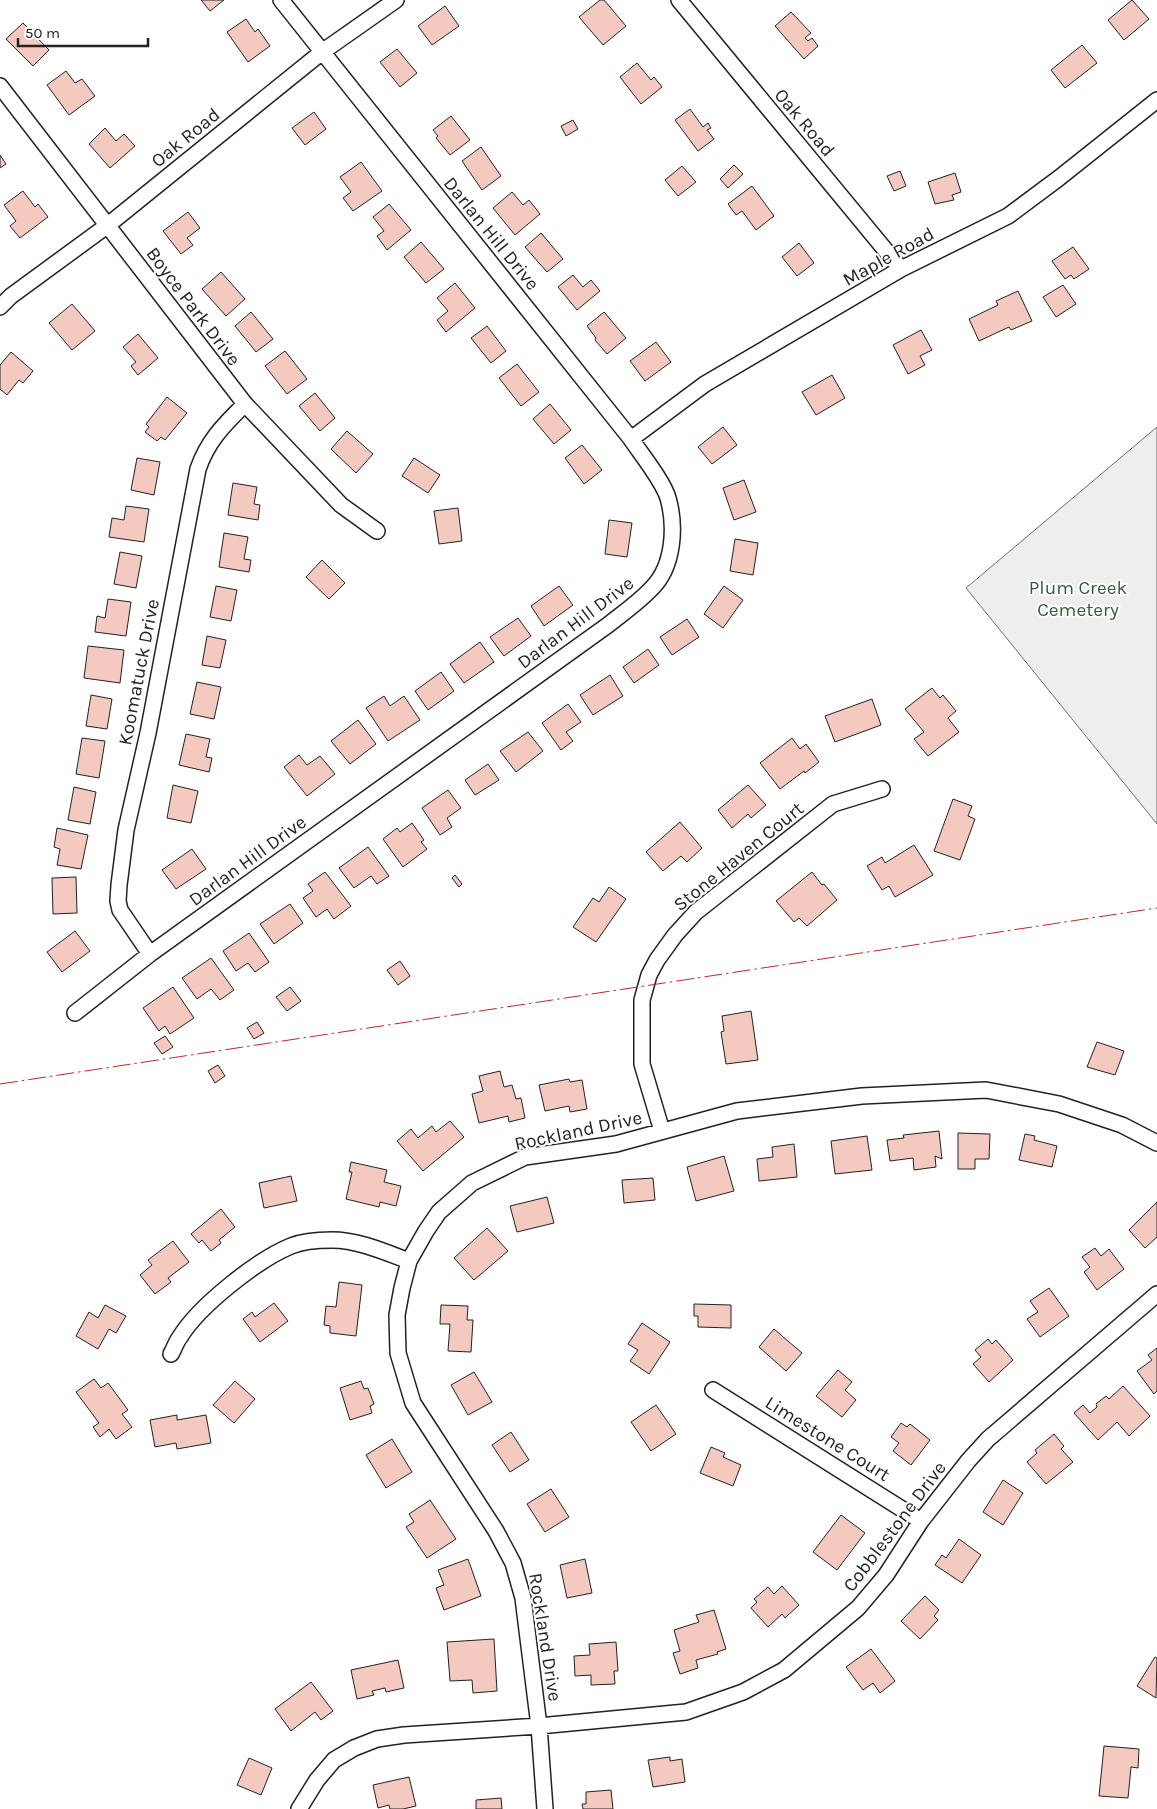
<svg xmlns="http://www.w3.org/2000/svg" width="1157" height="1809" viewBox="0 0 1157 1809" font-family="Karla,sans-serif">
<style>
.green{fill:#eee;stroke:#6f6f6f}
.building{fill:#f3c9c0;stroke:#222}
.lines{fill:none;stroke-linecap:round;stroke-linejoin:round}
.street-casing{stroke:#222;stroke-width:18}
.street{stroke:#fff;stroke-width:15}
.power{stroke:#c62828;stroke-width:1;stroke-dasharray:18 4 2.5 4;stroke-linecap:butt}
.labels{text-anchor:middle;stroke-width:4;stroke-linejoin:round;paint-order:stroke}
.street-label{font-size:19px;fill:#222;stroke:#fff}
.park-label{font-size:19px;fill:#2f5e38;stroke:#fff}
</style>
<rect width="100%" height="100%" fill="#fff"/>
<path class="green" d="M1157,427V824L966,588Z"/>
<path class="building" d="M201,0H224L210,11Z
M600,0H604L626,26L603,45L579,17Z
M1132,0L1149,19L1124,40L1108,20Z
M445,6L459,26L432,45L418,26Z
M791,12L811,33L805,38L808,41L812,38L818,46L804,59L775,26Z
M246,19L255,32L258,29L270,46L248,62L227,32Z
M23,23L49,50L33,66L6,39Z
M1082,45L1097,63L1065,88L1051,70Z
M397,49L417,73L400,87L380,62Z
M637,63L651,80L654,77L662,87L641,104L620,77Z
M66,71L75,83L82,79L95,96L69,115L47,85Z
M690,109L703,127L708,123L711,128L707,130L714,139L698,151L675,120Z
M314,112L326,129L305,145L292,128Z
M451,116L470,140L450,155L436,138L438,136L433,130Z
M573,120L578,129L566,136L561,126Z
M105,128L116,141L124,134L135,146L110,168L89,144Z
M481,147L501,176L482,190L462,161Z
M0,155L6,164L0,168Z
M361,162L382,191L353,211L343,198L351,192L340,177Z
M734,165L743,174L728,188L720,179Z
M682,166L696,182L678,196L665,180Z
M900,171L906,186L894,191L887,176Z
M955,173L961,192L952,195L954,200L935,204L928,182Z
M752,186L774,216L756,230L742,211L736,215L728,204Z
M23,191L35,207L38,204L48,217L20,238L10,226L16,221L4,205Z
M512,192L523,205L529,200L540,214L515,235L493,208Z
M389,204L411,230L387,250L377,236L384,231L373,217Z
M188,212L200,228L187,238L193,245L181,254L163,231Z
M541,233L563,259L547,272L525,247Z
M421,242L444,269L426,283L404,257Z
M799,243L814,263L797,276L782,257Z
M1073,247L1089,269L1074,279L1071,275L1065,279L1052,261Z
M221,272L245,299L226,316L202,289Z
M573,275L583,287L591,280L600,291L577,310L558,287Z
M455,283L475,308L446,332L437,320L448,311L437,298Z
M1063,285L1076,304L1056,317L1043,297Z
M1018,291L1032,321L1011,330L1009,327L979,341L969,319L998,305L996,301Z
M72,304L95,331L72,350L49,323Z
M251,312L273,339L256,352L235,326Z
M604,312L626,338L607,354L595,340L596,338L587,326Z
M487,326L506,351L491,363L471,338Z
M921,330L932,350L920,356L925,365L908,374L893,345Z
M138,334L158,358L138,375L131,366L136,362L123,347Z
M656,342L671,362L645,381L630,361Z
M285,351L307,379L287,394L265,366Z
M11,352L33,371L23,383L19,380L7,395L0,389V365Z
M517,364L539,392L521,406L499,378Z
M832,375L845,398L816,415L802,392Z
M315,393L335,418L320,431L299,406Z
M167,397L187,413L165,440L161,437L157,441L145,432L149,427L146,424Z
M550,404L571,430L554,444L533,419Z
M723,427L737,445L712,464L698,447Z
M347,431L373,454L356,473L331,449Z
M582,445L602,470L584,484L565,458Z
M137,458L160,462L154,495L131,490Z
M414,458L440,475L428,493L402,476Z
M744,480L756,512L734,520L723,488Z
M233,483L257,487L254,504L260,505L258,520L228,515Z
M126,506L149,509L144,542L109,537L112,518L124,520Z
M458,508L462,541L439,544L434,511Z
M609,520L632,523L627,557L605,554Z
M224,533L248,537L244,559L251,560L249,572L219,567Z
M735,539L758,543L753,575L730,571Z
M120,552L142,556L136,588L114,584Z
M322,560L345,583L329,599L306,577Z
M216,586L237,590L231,621L210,617Z
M559,586L573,605L544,626L531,606Z
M724,586L743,600L723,628L704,614Z
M108,599L131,602L126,636L95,632L97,616L105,618Z
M518,618L531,636L504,656L490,637Z
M687,619L699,637L672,655L660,637Z
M207,636L226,640L220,668L202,665Z
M480,642L494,662L464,683L450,664Z
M88,646L124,650L120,683L84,678Z
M648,649L659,665L634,683L623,667Z
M441,672L454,691L428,710L415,691Z
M610,675L623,696L593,715L580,695Z
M197,682L221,687L214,719L190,714Z
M932,688L940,698L943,695L956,711L948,718L959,732L928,756L914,739L924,732L905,709Z
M91,695L112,699L107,729L86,726Z
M384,696L390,706L404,696L420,720L388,741L366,708Z
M872,699L881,725L835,742L825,716Z
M568,704L581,722L566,732L573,741L561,750L542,723Z
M358,720L376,744L350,764L331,741Z
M528,732L543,751L516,772L500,751Z
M186,734L210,739L206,757L212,758L209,772L179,765Z
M82,738L105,741L99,778L76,774Z
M792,738L800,749L806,744L819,762L805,773L804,771L780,789L760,763Z
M299,755L307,765L320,756L335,774L307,796L284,767Z
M488,764L499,780L475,795L465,780Z
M173,785L198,791L191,823L167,818Z
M748,785L766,805L751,818L748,814L732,828L718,810Z
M74,787L96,792L90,824L68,820Z
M448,790L461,808L447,818L452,827L440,835L422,808Z
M953,799L972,806L968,816L975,819L960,860L934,851Z
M680,822L702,848L687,862L681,856L663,871L646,852Z
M412,823L424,840L421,842L427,849L403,867L383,839L397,828L400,832Z
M57,828L88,835L81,869L57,865L60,849L54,847Z
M914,845L933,875L895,897L889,886L882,890L867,866L882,857L885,863Z
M368,847L389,876L377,884L371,876L354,888L339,868Z
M192,849L206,869L176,889L162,870Z
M325,872L351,906L334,919L327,909L316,917L303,898L313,891L308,884Z
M812,872L822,885L824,884L837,900L807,926L799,918L794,922L776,901Z
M455,875L462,884L459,887L452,878Z
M76,877L77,913L53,914L52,878Z
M609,887L626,899L596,942L573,927L593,898L599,902Z
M290,904L303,923L274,944L260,924Z
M75,931L90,951L62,972L47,952Z
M249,933L269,962L255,972L248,963L236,971L223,951Z
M211,958L234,990L220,1000L211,989L197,999L182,978Z
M400,961L410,976L398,985L387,970Z
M173,987L194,1018L170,1034L165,1026L159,1031L143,1008Z
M290,987L301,1001L287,1011L276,997Z
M751,1011L758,1060L726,1064L721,1032L724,1031L722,1016Z
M257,1022L264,1033L254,1039L247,1028Z
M165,1036L173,1047L162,1054L154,1043Z
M1097,1042L1124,1051L1115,1075L1087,1067Z
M218,1065L225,1076L215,1083L208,1071Z
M500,1071L504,1087L512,1085L516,1099L521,1098L525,1118L509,1122L508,1116L479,1123L472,1094L483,1091L479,1076Z
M569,1079L570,1082L582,1080L587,1109L570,1112L569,1106L545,1111L539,1085Z
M450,1121L464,1137L423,1171L397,1141L411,1129L418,1138L432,1126L436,1132Z
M939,1131L942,1159L935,1156L936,1167L914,1170L913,1158L890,1161L887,1140L904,1138L903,1135Z
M958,1133L990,1134L989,1159H975V1169H958Z
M1025,1134L1035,1136L1034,1140L1057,1146L1052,1167L1019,1160Z
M867,1136L872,1170L835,1174L831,1141Z
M794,1144L797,1177L759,1181L757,1159L773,1157L772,1147Z
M724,1156L734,1191L696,1201L687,1167Z
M351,1162L387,1170L384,1182L401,1186L396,1206L380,1202L379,1207L346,1199L352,1172H349Z
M291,1176L297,1201L264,1208L259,1183Z
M653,1178L655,1200L624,1203L622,1180Z
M547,1197L554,1223L517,1232L510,1206Z
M1157,1202V1237L1145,1248L1129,1230Z
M221,1209L235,1227L219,1240L221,1243L211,1251L202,1240L199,1243L191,1234Z
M487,1228L508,1251L474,1280L454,1258Z
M173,1241L189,1262L168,1278L171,1282L155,1294L140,1275L152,1265L148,1260Z
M1095,1248L1101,1256L1109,1249L1124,1269L1097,1290L1084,1272L1090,1267L1082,1257Z
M339,1282L362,1285L356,1336L330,1333V1326L324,1325L326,1306L336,1307Z
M1049,1288L1069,1316L1040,1337L1027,1319L1038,1312L1030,1301Z
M274,1303L288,1321L260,1342L243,1319L252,1312L255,1317Z
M694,1304L731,1305V1328L698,1327V1316H694Z
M105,1305L126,1316L116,1333L109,1329L98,1349L76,1336L89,1312L98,1318Z
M441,1305L468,1306L467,1320H473L471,1352L448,1351L450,1324H440Z
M642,1323L670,1342L649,1374L630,1361L638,1350L628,1344Z
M774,1329L802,1353L786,1371L759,1347Z
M988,1339L992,1344L996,1340L1013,1360L989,1382L973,1364L981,1357L975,1350Z
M1157,1348V1391L1154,1394L1137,1371L1152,1360L1148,1355Z
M838,1370L852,1382L845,1390L856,1400L842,1417L816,1396Z
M474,1372L492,1402L468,1415L451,1385Z
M94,1379L101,1388L108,1383L128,1410L122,1414L132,1427L116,1439L109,1429L100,1437L93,1427L99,1423L76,1392Z
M235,1381L255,1399L234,1423L213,1405Z
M361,1381L364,1389L368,1388L374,1404L370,1406L372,1413L350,1420L340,1388Z
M1123,1386L1150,1416L1129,1436L1117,1422L1098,1440L1074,1413L1083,1405L1090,1413L1097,1407L1096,1404L1106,1396L1109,1399Z
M656,1405L676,1434L651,1451L631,1422Z
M177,1415V1420L206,1415L211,1443L177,1449L176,1443L155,1447L150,1420Z
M901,1423L907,1427L910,1424L930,1440L911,1465L893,1451L899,1443L891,1437Z
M511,1432L529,1460L510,1472L492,1445Z
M1054,1434L1064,1446L1061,1449L1073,1462L1046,1484L1027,1462L1037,1453L1035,1450Z
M392,1439L412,1472L386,1488L366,1455Z
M711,1447L725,1453L723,1457L741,1465L733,1486L700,1473Z
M1003,1480L1023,1493L1003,1525L983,1512Z
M551,1489L569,1517L545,1532L527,1504Z
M430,1500L456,1539L427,1558L406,1527L414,1522L409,1514Z
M841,1515L865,1533L837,1570L813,1552Z
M959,1539L981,1555L962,1583L935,1565L942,1555L946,1558Z
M468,1559L481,1596L444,1610L436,1588L444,1585L438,1570Z
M585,1559L592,1593L567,1598L560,1565Z
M782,1586L799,1605L785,1618L782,1614L768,1627L751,1608L757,1602L754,1599L768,1587L774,1594Z
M925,1596L939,1610L934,1616L938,1620L920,1639L901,1621Z
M714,1610L726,1649L717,1652L718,1654L696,1660L698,1668L680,1674L673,1653L680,1651L674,1630L699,1622L696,1615Z
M494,1639L497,1691L473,1693L472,1680L450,1681L447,1642Z
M616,1642L618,1671H614L615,1684L591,1685V1675L575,1676L574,1656L590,1655L589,1644Z
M871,1649L895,1681L880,1693L873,1683L863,1690L846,1667Z
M1155,1657L1157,1658L1156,1698L1137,1686Z
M398,1660L404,1688L386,1692L385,1688L372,1691L374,1695L357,1699L351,1670Z
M311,1682L333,1711L321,1720L315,1712L291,1731L275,1709Z
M1104,1746L1139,1749L1138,1768L1131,1767L1128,1798L1099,1796Z
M670,1757V1761L682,1759L685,1782L653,1787L648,1760Z
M249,1758L272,1768L261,1795L237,1785Z
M409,1777L416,1806L403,1809H390L389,1805L378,1808L373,1785Z
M611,1790L613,1809H583L582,1804H586V1792Z
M501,1798L502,1809H476V1800Z"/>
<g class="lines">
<defs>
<path id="street" d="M679,0L901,269
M0,86L245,404L341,505L377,531
M0,307L11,296L108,225L322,52L396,0
M631,439L705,384L901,269L1008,216L1059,178L1157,100
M150,954L120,910L118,901L119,885L126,830L148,733L198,469C208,440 224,425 245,404
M75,1013L150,954L608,625C623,613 639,602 652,588C674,566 676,526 668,498C663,481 641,454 631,439L281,0
M662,1131L642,1064V1000L649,975L657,960L675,935L696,912L833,804L882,789
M171,1354C174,1349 176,1342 180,1337C199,1306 257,1260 291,1246C303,1241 319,1240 332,1240C358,1240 385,1252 409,1261
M713,1390L921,1521
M299,1809L317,1780L334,1760L354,1748L377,1739L404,1735L539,1726L686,1712L743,1692L784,1670L858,1608L886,1575L921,1521L968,1461L988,1439L1157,1294
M545,1809L539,1726L523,1598L513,1563L496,1531L413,1403L398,1353L397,1315L402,1288L409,1261L426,1231L439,1212L472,1183L525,1157L616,1144L737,1111L862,1096L986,1090L1059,1104L1122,1125L1157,1143"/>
</defs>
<use href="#street" class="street-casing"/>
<use href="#street" class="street"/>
<path class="power" d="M0,1084L1157,908"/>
</g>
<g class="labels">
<g class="street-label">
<text transform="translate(805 122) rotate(50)" y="7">Oak Road</text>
<text transform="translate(185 137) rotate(-39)" y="7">Oak Road</text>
<text transform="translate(492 233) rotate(51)" y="7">Darlan Hill Drive</text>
<text transform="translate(888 256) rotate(-29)" y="7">Maple Road</text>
<text transform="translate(194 306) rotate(53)" y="7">Boyce Park Drive</text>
<text transform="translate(575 622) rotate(-37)" y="7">Darlan Hill Drive</text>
<text transform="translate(138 672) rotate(-79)" y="7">Koomatuck Drive</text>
<text transform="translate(738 856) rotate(-39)" y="7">Stone Haven Court</text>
<text transform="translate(247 860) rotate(-36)" y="7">Darlan Hill Drive</text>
<text transform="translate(578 1130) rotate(-12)" y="7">Rockland Drive</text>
<text transform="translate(828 1438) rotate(32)" y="7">Limestone Court</text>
<text transform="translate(894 1526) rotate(-53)" y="7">Cobblestone Drive</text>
<text transform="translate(546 1637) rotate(81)" y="7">Rockland Drive</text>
</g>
<g class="park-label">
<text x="1078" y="594">Plum Creek<tspan x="1078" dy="22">Cemetery</tspan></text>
</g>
</g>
<path d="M18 38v8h130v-8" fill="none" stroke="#222222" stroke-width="2.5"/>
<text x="25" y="38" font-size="15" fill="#222222" stroke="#ffffff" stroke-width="4" paint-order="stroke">50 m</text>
</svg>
